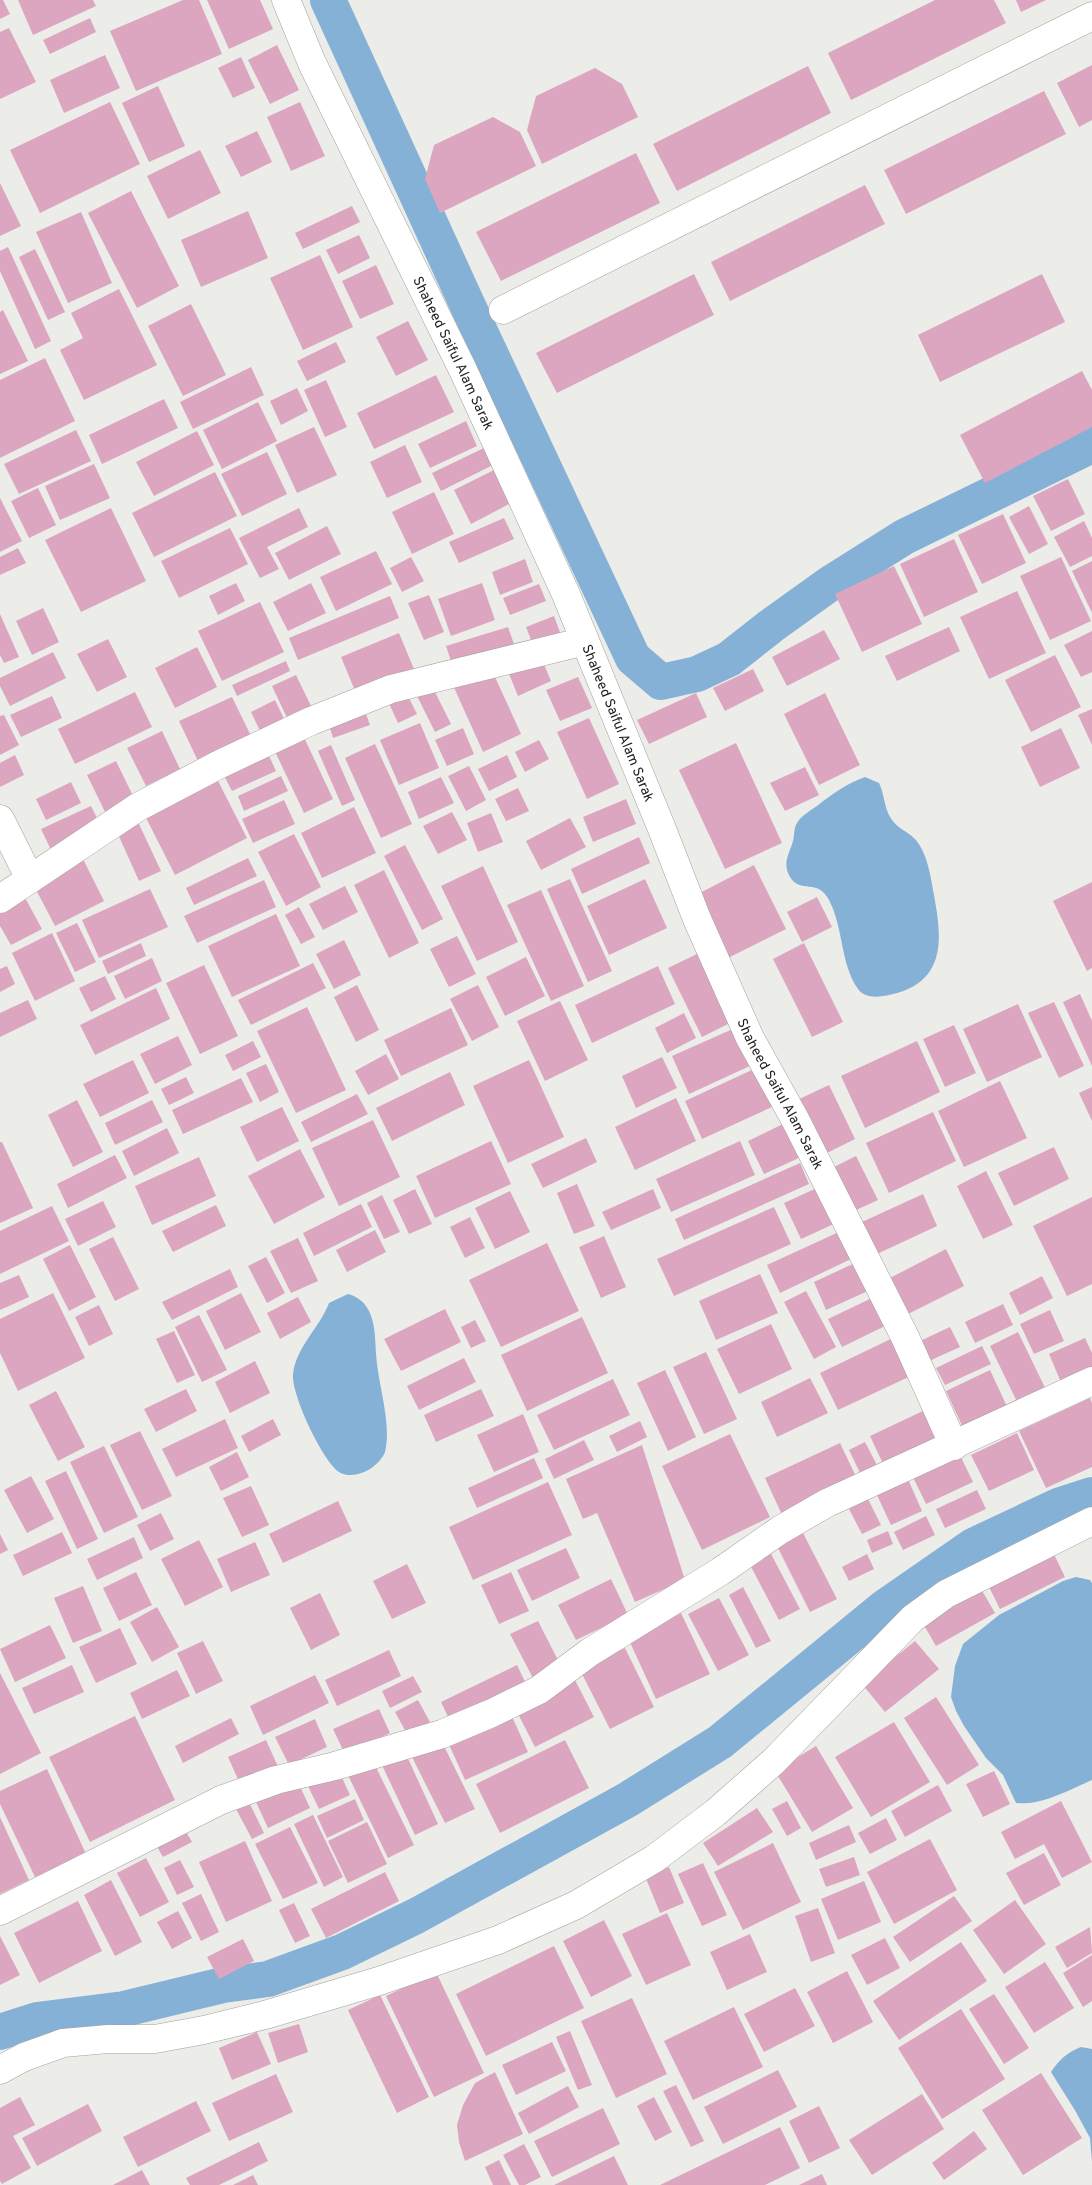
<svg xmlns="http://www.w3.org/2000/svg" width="1092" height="2185" viewBox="0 0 1092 2185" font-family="Overpass,sans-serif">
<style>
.water{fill:#85b1d6}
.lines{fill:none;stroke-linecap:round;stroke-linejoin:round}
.canal{stroke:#85b1d6;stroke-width:36}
.building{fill:#dca6c0}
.minor-casing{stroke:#a3a29f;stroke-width:29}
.minor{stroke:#fff;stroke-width:28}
.labels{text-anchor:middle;stroke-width:5;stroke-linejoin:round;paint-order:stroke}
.street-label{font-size:14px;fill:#1e1e1d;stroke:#ecece8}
</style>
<rect width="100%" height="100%" fill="#ecece8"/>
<path class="water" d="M865,777L879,783C884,793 884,805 889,815C896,829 908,831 916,840C927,854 930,873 933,890C941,932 949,978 897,993C885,996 867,1001 858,989C840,963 844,929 829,900C818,878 800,894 790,877C782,863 789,855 793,841C795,834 793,827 799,820C803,815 811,810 817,806C832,794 846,784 865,777Z
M348,1294C375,1301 375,1331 376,1354C378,1385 392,1423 385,1452C383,1459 371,1470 364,1472C356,1475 347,1477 339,1472C322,1460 291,1394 293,1374C296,1347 320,1327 329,1303Z
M1076,1577L1090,1580L1092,1583V1780C1069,1790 1041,1806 1016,1803L1003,1775L986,1758L964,1726L956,1711L951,1697L955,1666L963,1644L999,1615L1063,1581Z
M1081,2047L1092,2049V2162L1090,2138L1076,2112L1051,2072C1059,2060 1066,2053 1081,2047Z"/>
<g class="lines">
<path class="canal" d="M328,0L467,304L633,658L661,682L697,674L729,659L771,626L828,585L904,537L1092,445
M0,2032L37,2020L124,2009L223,1985L268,1979L342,1952L416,1916L627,1800L720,1742L885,1607L973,1546L1058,1506L1092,1495"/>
</g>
<path class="building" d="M0,0H3L10,14L0,19Z
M18,0H93L96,6L33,35Z
M183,0H199L222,54L136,91L110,31Z
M207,0H260L273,29L229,49Z
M935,0H994L1006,23L851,100L828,53Z
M1016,0H1046L1021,12Z
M90,18L96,32L50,54L43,40Z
M9,28L36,82L0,99V32Z
M277,45L299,90L270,104L248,60Z
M105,55L120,88L64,113L50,80Z
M241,57L255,88L233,98L218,68Z
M1092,65V120L1079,127L1057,83Z
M808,66L831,113L677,191L653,144Z
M595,68L622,84L638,117L542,164L527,130L536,96Z
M158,86L185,146L149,162L122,103Z
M1044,91L1066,134L906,214L884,170Z
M110,102L140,164L40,213L10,150Z
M300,102L325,156L291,171L267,117Z
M493,117L520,132L536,166L440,213L425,179L434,145Z
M257,131L272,162L241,177L225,146Z
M200,150L221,193L168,219L147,176Z
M636,153L660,203L501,281L476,232Z
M0,183L21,226L0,236Z
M865,185L885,224L730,301L711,262Z
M131,191L179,286L137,308L88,213Z
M352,206L360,222L303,249L295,233Z
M248,211L268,258L201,287L181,240Z
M81,212L112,283L68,303L36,232Z
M359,235L370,258L338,274L326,250Z
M8,247L51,341L35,349L0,271V251Z
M35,249L65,312L48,320L19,257Z
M320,255L353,327L303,350L270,278Z
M376,265L394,304L360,319L342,281Z
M694,274L714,315L557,393L536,353Z
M1042,274L1065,322L940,382L918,335Z
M119,289L157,365L84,400L60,350L83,338L71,313Z
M191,304L226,375L183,396L148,326Z
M3,310L28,361L0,374V312Z
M408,321L428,360L396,376L376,337Z
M336,342L346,362L307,381L297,361Z
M45,358L75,421L0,458V380Z
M251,367L264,395L193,429L180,402Z
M1082,371L1092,390V427L985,483L960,435Z
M436,375L454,412L374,449L357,413Z
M326,380L347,427L325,437L304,390Z
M297,388L308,411L281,425L270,401Z
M164,399L178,428L102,464L89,435Z
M258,402L277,441L222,469L203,430Z
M466,421L477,446L430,468L418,444Z
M314,427L337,475L297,493L275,445Z
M76,430L91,461L19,494L4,464Z
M197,431L214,465L154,496L136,462Z
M405,445L422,482L387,498L370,462Z
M486,447L495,464L441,491L432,473Z
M267,452L287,494L242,516L221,474Z
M94,464L110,498L60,520L45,486Z
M496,469L513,502L471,524L454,490Z
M215,472L237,516L154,557L132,513Z
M1068,479L1085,514L1051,531L1033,496Z
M38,488L56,525L29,538L11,501Z
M434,492L454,534L412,554L392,512Z
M0,498L22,541L0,552Z
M1029,506L1048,544L1029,554L1009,517Z
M111,508L146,581L81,612L45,540Z
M299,508L308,527L267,547L279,569L260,578L239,538Z
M1003,514L1026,563L982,584L958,535Z
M504,518L514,539L459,563L449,542Z
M1084,521L1092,538V556L1070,567L1054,537Z
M327,526L341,554L289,580L275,553Z
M230,528L248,564L179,598L161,561Z
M954,539L978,592L924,617L900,564Z
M18,548L26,563L0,575V557Z
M376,551L392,584L336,611L320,577Z
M411,557L424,581L402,592L390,568Z
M1061,557L1091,621L1050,640L1020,576Z
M525,559L533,582L500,595L492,572Z
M1092,561V613L1072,571Z
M894,566L922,624L862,652L835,594Z
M236,583L245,601L218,615L209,596Z
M311,583L326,613L288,631L273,602Z
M482,583L495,620L451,636L438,599Z
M539,584L546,601L510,615L503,598Z
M1017,591L1046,653L989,679L960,617Z
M429,595L444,632L424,640L408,603Z
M390,596L399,618L298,660L289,638Z
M260,602L284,652L222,681L198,631Z
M43,608L59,642L32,655L16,621Z
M0,614L19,657L4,663L0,655Z
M554,616L561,635L533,645L526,627Z
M508,627L514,644L452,664L446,646Z
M949,627L960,651L897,681L885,656Z
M824,630L840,659L787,686L772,657Z
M1092,631V672L1081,677L1064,645Z
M399,633L416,674L358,698L341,657Z
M108,639L127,677L97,692L77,654Z
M197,647L217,687L175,708L155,668Z
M53,652L66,678L10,706L0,686V678Z
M540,655L551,681L518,696L507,669Z
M1055,655L1081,707L1031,732L1005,680Z
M286,661L290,671L237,696L232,685Z
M490,666L521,734L483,752L452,683Z
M753,669L764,691L725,711L713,688Z
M296,675L312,708L288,720L272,686Z
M578,677L592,708L560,721L546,690Z
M431,684L451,724L435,732L415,692Z
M405,690L417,714L398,723L387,699Z
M135,692L152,727L75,764L58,729Z
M696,693L707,717L649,744L637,720Z
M825,693L860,765L819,785L784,714Z
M52,696L62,718L21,737L10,715Z
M232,697L251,736L198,761L179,721Z
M275,700L286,723L262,735L251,712Z
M363,706L370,725L333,738L327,718Z
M1092,709V745L1078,715Z
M4,715L19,745L0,755V716Z
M589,718L619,784L587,799L557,732Z
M420,723L439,768L399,785L380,740Z
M463,728L474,754L447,766L435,740Z
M1061,728L1080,768L1040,787L1021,747Z
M162,731L180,769L146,786L127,748Z
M301,731L333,799L304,813L272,745Z
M539,740L549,759L525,772L515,752Z
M736,743L782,843L725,869L679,770Z
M375,744L412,824L381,838L345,758Z
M331,745L355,800L342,806L318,751Z
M265,747L276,771L232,791L220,768Z
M15,755L24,775L0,787V763Z
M507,755L517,777L489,791L478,769Z
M116,761L136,802L107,816L87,775Z
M469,766L486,800L466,811L448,776Z
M805,767L819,795L785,811L770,783Z
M214,773L247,838L175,875L142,810Z
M281,776L288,791L244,811L238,796Z
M441,777L454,803L419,819L408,792Z
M71,782L81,803L46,820L36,799Z
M518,788L529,811L506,821L495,799Z
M626,799L636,824L593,842L583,817Z
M284,800L295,824L253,843L242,819Z
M91,806L102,828L52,852L41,829Z
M354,807L376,853L322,878L301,833Z
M452,812L467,840L438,854L423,826Z
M491,813L503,842L478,852L467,823Z
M570,818L586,847L541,870L526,841Z
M138,822L161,871L139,881L117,832Z
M294,834L321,887L286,906L258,852Z
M639,837L650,863L582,894L571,869Z
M405,845L443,919L422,930L384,856Z
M82,857L104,901L55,926L32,882Z
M248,858L257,876L194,905L186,888Z
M754,865L786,929L726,959L694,896Z
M483,866L518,942L477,961L441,886Z
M384,870L419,943L389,958L354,885Z
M570,879L612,971L588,982L547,889Z
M645,879L667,928L609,955L587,906Z
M264,880L276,907L197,943L184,916Z
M1092,882V968L1087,971L1053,901Z
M345,886L358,912L323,930L309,904Z
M150,889L168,927L99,958L82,920Z
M541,890L584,986L551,1001L507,905Z
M23,894L42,929L11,945L0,926V906Z
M817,897L832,927L802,942L787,912Z
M299,907L315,937L301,944L285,915Z
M276,914L300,966L232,997L208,946Z
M77,923L96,962L75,972L56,933Z
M52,933L75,981L35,1001L12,953Z
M457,936L476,974L449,987L430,949Z
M344,940L361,975L334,989L316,954Z
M141,943L146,956L108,974L102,961Z
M804,943L843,1022L812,1037L773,959Z
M701,952L734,1021L702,1037L668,968Z
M526,957L545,996L505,1016L486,977Z
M152,958L162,981L125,999L114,976Z
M313,963L326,988L251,1025L238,1000Z
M204,965L238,1036L200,1054L166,983Z
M7,966L15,984L0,992V969Z
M658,966L675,1004L592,1043L575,1005Z
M105,976L116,999L91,1012L79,988Z
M357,985L379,1030L356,1042L334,997Z
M478,985L499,1027L472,1041L450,999Z
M156,988L170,1019L95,1055L80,1025Z
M1080,994L1092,1021V1066L1063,1002Z
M28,1000L37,1019L0,1037V1013Z
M560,1001L588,1060L545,1081L517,1021Z
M1054,1002L1084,1066L1059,1078L1028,1013Z
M1018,1004L1042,1057L987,1082L963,1029Z
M307,1007L346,1090L296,1113L257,1031Z
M451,1008L468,1045L401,1076L384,1040Z
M684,1013L696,1038L667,1053L655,1028Z
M954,1025L976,1073L945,1087L923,1039Z
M735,1028L752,1065L689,1094L672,1056Z
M178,1036L192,1065L155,1084L140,1054Z
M253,1041L261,1057L233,1071L225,1055Z
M917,1041L940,1092L865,1128L841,1076Z
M386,1054L399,1079L368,1095L355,1071Z
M662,1057L677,1088L636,1108L622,1076Z
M133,1060L149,1093L100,1117L83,1084Z
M529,1060L564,1137L508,1163L473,1086Z
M266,1064L279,1092L260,1102L246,1073Z
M754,1069L772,1107L702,1139L685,1101Z
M450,1072L465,1105L392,1141L376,1108Z
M186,1077L194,1093L169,1105L161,1089Z
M241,1078L253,1102L183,1134L172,1110Z
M1000,1081L1027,1138L964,1167L938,1111Z
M829,1085L855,1139L821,1156L795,1101Z
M1092,1087V1121L1079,1093Z
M357,1094L368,1114L311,1142L301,1122Z
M676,1098L696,1141L635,1170L615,1127Z
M77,1100L103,1152L73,1167L48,1115Z
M152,1100L163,1122L115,1145L105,1123Z
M282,1107L299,1141L257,1162L240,1127Z
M933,1112L956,1161L889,1193L866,1143Z
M373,1120L400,1177L339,1206L312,1148Z
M787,1122L803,1156L764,1174L748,1141Z
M167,1128L179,1153L134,1176L122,1151Z
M586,1138L597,1162L543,1188L531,1164Z
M491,1141L511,1184L435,1218L416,1176Z
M740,1141L755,1175L671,1212L656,1179Z
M0,1142H2L33,1208L0,1223Z
M1054,1147L1069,1179L1014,1206L998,1173Z
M300,1149L325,1197L274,1224L248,1176Z
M115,1155L127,1178L68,1208L57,1184Z
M856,1156L878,1200L854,1211L832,1168Z
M199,1157L216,1196L152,1225L135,1186Z
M800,1163L809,1184L684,1240L675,1219Z
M986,1171L1013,1225L983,1239L957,1186Z
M577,1184L595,1226L574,1234L557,1193Z
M819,1187L836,1223L801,1239L784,1203Z
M415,1189L432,1224L409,1234L393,1200Z
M653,1189L661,1208L611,1230L602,1212Z
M510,1191L530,1232L495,1249L475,1208Z
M923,1194L937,1226L877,1254L862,1222Z
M382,1195L400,1232L384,1239L367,1203Z
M1092,1197V1284L1067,1296L1033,1226Z
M103,1201L116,1227L78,1246L65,1219Z
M361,1204L372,1227L314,1256L303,1233Z
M216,1205L226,1226L173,1252L162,1231Z
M52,1206L69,1241L0,1274V1231Z
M774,1207L791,1244L674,1296L657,1259Z
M470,1217L485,1248L465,1258L450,1227Z
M375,1230L386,1252L347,1272L336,1250Z
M841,1231L853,1258L780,1293L767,1265Z
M604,1236L626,1287L601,1298L579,1247Z
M113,1237L139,1289L115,1301L89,1249Z
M298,1238L318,1281L291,1293L270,1251Z
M547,1243L579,1311L501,1347L469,1280Z
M70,1245L96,1297L69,1311L43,1259Z
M946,1249L964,1286L908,1314L890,1278Z
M266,1257L285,1293L267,1303L248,1266Z
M857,1262L870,1290L826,1310L814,1282Z
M230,1269L238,1287L172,1320L162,1302Z
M760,1274L778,1313L716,1340L699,1301Z
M19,1275L29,1297L0,1310V1283Z
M1042,1276L1053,1298L1020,1315L1009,1293Z
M806,1291L836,1347L814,1359L784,1302Z
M53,1293L85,1358L18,1391L0,1353V1319Z
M241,1293L261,1332L225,1350L206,1311Z
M298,1297L311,1322L280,1339L267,1313Z
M874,1297L887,1325L842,1347L828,1319Z
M1003,1304L1013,1325L975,1343L965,1322Z
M99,1305L113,1334L89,1346L75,1317Z
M445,1309L461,1342L401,1371L384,1339Z
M1050,1310L1064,1341L1034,1354L1020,1324Z
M199,1315L227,1370L202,1382L175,1327Z
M582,1317L608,1373L527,1411L501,1355Z
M475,1320L486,1341L471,1348L461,1327Z
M771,1324L792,1369L739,1394L717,1349Z
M950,1327L960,1347L927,1362L918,1342Z
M174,1331L195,1375L177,1383L156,1339Z
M1018,1332L1048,1394L1020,1408L990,1346Z
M897,1336L915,1374L838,1410L820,1373Z
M1085,1338L1092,1353V1374L1063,1387L1049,1354Z
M982,1346L991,1364L945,1385L936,1368Z
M706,1352L737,1419L704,1434L673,1367Z
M464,1358L476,1382L419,1410L407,1386Z
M255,1361L270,1393L230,1413L215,1382Z
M665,1370L696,1437L668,1451L637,1383Z
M990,1370L1010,1413L966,1434L946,1391Z
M810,1378L828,1413L777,1437L761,1402Z
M613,1379L630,1415L554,1450L537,1415Z
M186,1389L197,1411L156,1432L144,1409Z
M481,1389L494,1416L436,1442L424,1415Z
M56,1391L85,1447L58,1461L29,1405Z
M1090,1398L1092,1403V1467L1046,1488L1019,1431Z
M925,1410L940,1442L885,1468L870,1436Z
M523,1414L539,1452L494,1472L477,1435Z
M225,1419L238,1448L176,1477L162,1449Z
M273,1419L281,1435L249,1452L241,1436Z
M640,1421L647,1437L617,1452L609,1436Z
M140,1431L172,1496L142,1510L110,1445Z
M1017,1433L1034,1470L989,1491L971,1455Z
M730,1434L770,1517L702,1550L662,1466Z
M584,1440L594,1460L554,1479L545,1459Z
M865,1442L879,1469L862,1477L849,1450Z
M840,1443L859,1483L784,1519L765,1478Z
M642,1445L685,1580L635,1602L597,1513L583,1519L566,1479Z
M104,1446L138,1517L104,1533L70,1462Z
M237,1452L249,1477L221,1491L209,1467Z
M959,1453L973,1482L926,1504L912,1475Z
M534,1458L543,1478L477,1508L468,1488Z
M66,1471L98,1539L77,1549L45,1481Z
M31,1476L54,1519L27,1533L4,1490Z
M907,1477L922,1511L891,1525L875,1491Z
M548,1482L572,1535L473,1580L449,1527Z
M251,1486L269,1525L242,1537L223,1498Z
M977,1490L986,1509L945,1528L936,1509Z
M868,1499L881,1525L862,1534L849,1509Z
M338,1501L352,1531L283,1563L269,1534Z
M161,1513L174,1539L150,1551L137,1525Z
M926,1516L935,1535L903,1550L894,1532Z
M888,1531L893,1544L872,1553L867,1540Z
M62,1532L72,1553L23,1576L13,1555Z
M803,1533L837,1599L810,1612L777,1546Z
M0,1534L8,1550L0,1554Z
M134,1537L143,1558L97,1580L87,1559Z
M199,1540L223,1587L185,1606L161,1559Z
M255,1542L270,1575L231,1592L217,1559Z
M1049,1544L1065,1577L1000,1609L984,1577Z
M566,1548L580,1578L532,1601L517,1570Z
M770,1552L800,1609L779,1620L749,1563Z
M867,1554L874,1569L849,1581L842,1567Z
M407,1564L426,1603L392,1619L373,1581Z
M136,1572L152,1605L119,1621L103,1588Z
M511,1572L529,1611L499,1624L481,1585Z
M611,1579L628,1615L576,1640L558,1605Z
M977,1582L995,1613L936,1646L918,1615Z
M83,1586L102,1631L73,1643L54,1598Z
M743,1587L771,1641L756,1648L729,1595Z
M320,1593L340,1635L311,1650L290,1608Z
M719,1598L749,1655L718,1671L688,1614Z
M157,1607L179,1647L152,1662L130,1622Z
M681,1613L710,1674L656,1699L628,1638Z
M538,1621L561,1666L534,1680L510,1634Z
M50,1625L66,1658L15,1682L0,1649Z
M120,1628L137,1664L96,1683L79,1647Z
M203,1641L223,1681L196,1694L177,1653Z
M915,1641L939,1669L885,1712L862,1684Z
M625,1648L654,1707L610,1729L580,1670Z
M389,1650L401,1676L337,1706L325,1680Z
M72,1665L84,1692L34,1714L22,1688Z
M517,1665L526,1684L450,1721L441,1702Z
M177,1670L190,1696L142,1719L130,1693Z
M0,1673L41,1753L0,1774Z
M315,1675L329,1703L263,1735L250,1706Z
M413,1676L422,1692L390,1708L382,1691Z
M575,1680L594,1717L535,1747L516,1710Z
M936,1697L979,1765L947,1785L904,1718Z
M418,1700L430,1722L407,1734L395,1712Z
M379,1709L390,1733L345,1754L333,1729Z
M509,1710L528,1752L465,1780L446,1738Z
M135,1716L175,1800L90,1842L49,1757Z
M231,1718L239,1734L183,1763L175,1746Z
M315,1719L327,1747L289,1765L275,1737Z
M894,1722L930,1782L871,1817L835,1757Z
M266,1740L279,1769L241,1786L228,1757Z
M441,1740L475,1809L445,1823L411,1755Z
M565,1740L589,1788L500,1833L476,1784Z
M816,1746L853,1808L812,1832L775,1771Z
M405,1752L438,1824L415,1835L381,1763Z
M371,1757L414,1845L388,1858L345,1769Z
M47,1769L86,1854L35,1877L0,1804V1791Z
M338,1769L350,1795L319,1809L307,1784Z
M994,1771L1010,1804L983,1817L966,1784Z
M298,1782L310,1808L268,1828L256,1802Z
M938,1785L952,1811L905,1837L891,1811Z
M355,1799L364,1820L327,1838L317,1816Z
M787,1801L801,1828L787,1836L772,1809Z
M1061,1801L1092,1862L1062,1878L1044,1844L1015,1859L1001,1832Z
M249,1802L264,1833L252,1839L236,1809Z
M757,1808L773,1832L718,1866L703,1843Z
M313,1815L343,1877L324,1887L294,1824Z
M0,1817L29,1880L0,1894Z
M886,1818L897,1840L870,1854L858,1833Z
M367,1822L387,1864L348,1883L328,1841Z
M849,1825L856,1842L816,1860L809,1843Z
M290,1827L318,1883L283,1899L255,1844Z
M185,1830L192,1842L163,1857L156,1845Z
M930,1839L957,1890L894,1924L867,1872Z
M245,1841L272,1901L226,1922L199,1862Z
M773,1843L801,1902L743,1930L714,1872Z
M1044,1853L1061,1885L1024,1905L1006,1873Z
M854,1857L860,1875L826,1887L819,1869Z
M146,1858L169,1902L140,1917L117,1873Z
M180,1860L194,1887L177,1895L164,1868Z
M703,1863L727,1915L702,1926L678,1874Z
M669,1867L684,1903L660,1913L645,1876Z
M385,1872L399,1901L326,1938L311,1909Z
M111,1880L142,1942L115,1956L84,1895Z
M864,1881L881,1922L838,1940L821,1899Z
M201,1894L219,1932L201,1941L182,1903Z
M954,1896L972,1921L910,1962L893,1937Z
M1015,1900L1046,1944L1004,1974L973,1930Z
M78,1901L102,1951L39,1983L14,1933Z
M294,1903L310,1936L295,1943L279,1910Z
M818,1908L835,1953L811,1962L795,1916Z
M178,1911L192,1938L172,1949L157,1922Z
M667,1913L691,1965L646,1985L622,1934Z
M604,1920L632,1976L591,1997L563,1941Z
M1090,1927L1092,1953L1067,1968L1055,1947Z
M750,1934L767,1972L727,1990L710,1952Z
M0,1936L20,1975L0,1985Z
M885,1938L900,1968L867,1985L851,1955Z
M243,1939L254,1961L219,1979L207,1957Z
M961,1942L987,1981L899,2040L873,2001Z
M554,1946L584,2008L486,2056L456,1994Z
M1092,1955V2001L1083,2007L1063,1973Z
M1045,1962L1074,2008L1034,2033L1005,1987Z
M847,1971L873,2022L833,2043L807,1992Z
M436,1972L484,2073L434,2097L386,1996Z
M795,1988L815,2026L764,2052L744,2014Z
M994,1994L1029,2048L1004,2064L969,2009Z
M380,1995L429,2097L397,2113L348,2010Z
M632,1998L667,2074L616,2098L581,2021Z
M734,2007L763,2067L693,2100L664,2041Z
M961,2009L1005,2079L942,2119L898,2048Z
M299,2024L308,2052L278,2063L268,2033Z
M570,2031L592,2085L578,2090L556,2037Z
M257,2032L271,2064L232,2080L219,2048Z
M552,2042L566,2071L516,2095L502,2065Z
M778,2070L797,2107L723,2144L704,2107Z
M495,2072L523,2134L465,2161L459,2142L457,2125L463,2105L475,2083Z
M1041,2073L1082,2138L1023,2175L982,2110Z
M276,2074L293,2112L229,2141L212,2103Z
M676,2085L704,2141L691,2147L663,2091Z
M568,2086L579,2107L529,2134L518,2113Z
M922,2094L944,2129L872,2175L849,2140Z
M20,2097L35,2125L13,2136L31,2168L2,2184L0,2181V2108Z
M654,2097L672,2132L655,2141L637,2106Z
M196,2101L211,2131L138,2167L123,2137Z
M88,2104L102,2131L37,2166L22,2138Z
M819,2106L840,2148L809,2163L789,2121Z
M603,2108L620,2144L552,2177L534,2141Z
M780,2127L800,2168L765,2185H660Z
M974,2131L987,2149L944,2180L932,2163Z
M259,2142L268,2161L219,2185H190L186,2178Z
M524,2144L541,2177L525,2185H519L503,2155Z
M614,2156L628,2185H554Z
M499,2160L511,2185H493L485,2167Z
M142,2170L150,2185H113Z
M822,2174L827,2185H799Z
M253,2175L258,2185H233Z"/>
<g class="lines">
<defs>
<g id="minor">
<path id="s1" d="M286,0L312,63L463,370L565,592L662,829L697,919L750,1038L796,1121L905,1337L954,1446"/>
<path d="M503,310L1092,16"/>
<path d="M0,819L30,879"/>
<path d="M0,899L138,807L218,765L311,721L391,689L585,641"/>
<path d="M0,1911L221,1800L276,1780L335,1766L442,1734L492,1713L539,1690L590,1652L721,1571L780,1530L827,1503L1092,1381"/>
<path d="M0,2070L24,2057L63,2043L108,2039H155L204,2030L265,2015L379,1981L498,1940L576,1905L654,1859L715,1813L773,1762L913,1618L946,1594L1092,1521"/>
</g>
</defs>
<use href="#minor" class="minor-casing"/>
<use href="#minor" class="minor"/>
</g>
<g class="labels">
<g class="street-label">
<text dy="5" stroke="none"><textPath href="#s1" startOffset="391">Shaheed Saiful Alam Sarak</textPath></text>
<text dy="5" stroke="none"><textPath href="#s1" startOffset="796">Shaheed Saiful Alam Sarak</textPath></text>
<text dy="5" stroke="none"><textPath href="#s1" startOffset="1201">Shaheed Saiful Alam Sarak</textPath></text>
</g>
</g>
</svg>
